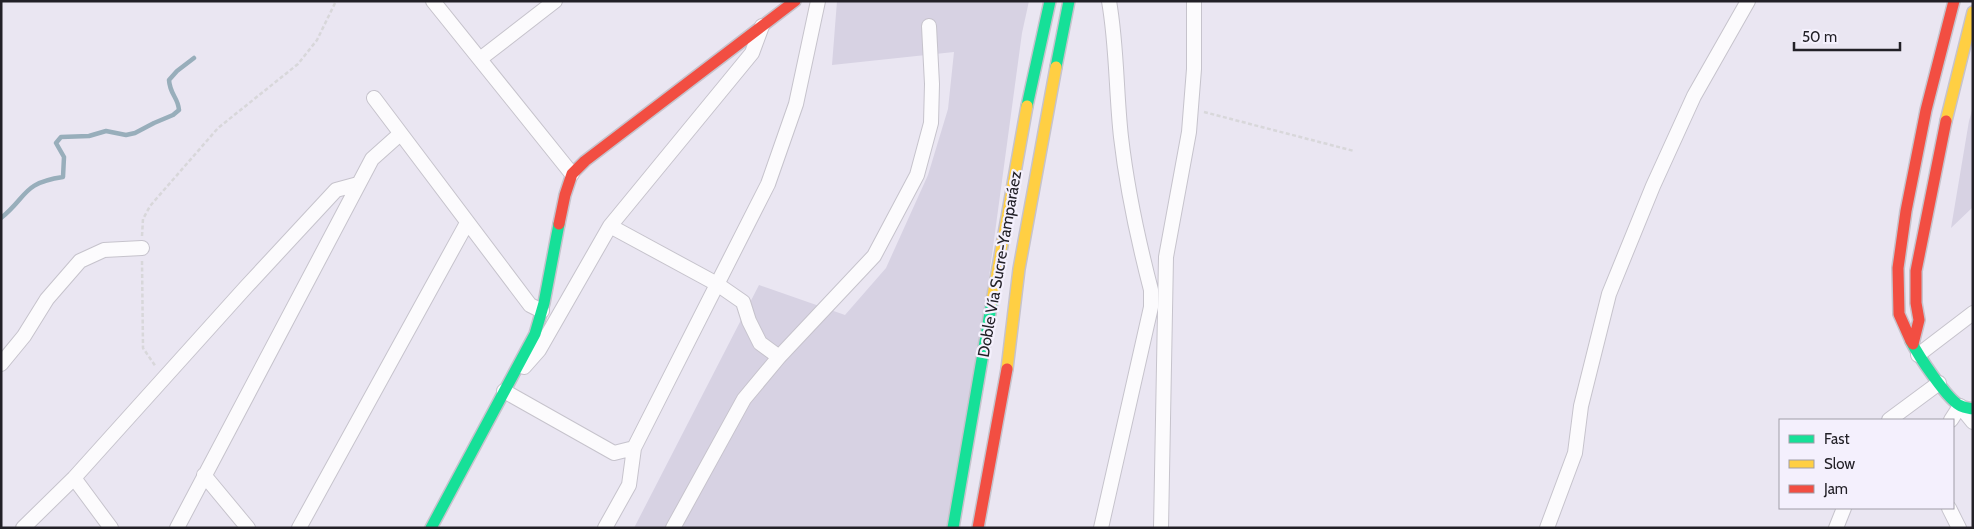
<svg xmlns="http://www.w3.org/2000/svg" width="1974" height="529" viewBox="0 0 1974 529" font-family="Cabin,sans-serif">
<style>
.green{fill:#d7d2e3}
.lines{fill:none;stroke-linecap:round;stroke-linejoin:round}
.stream{stroke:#98aebb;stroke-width:4.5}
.street-casing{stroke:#c6c3cc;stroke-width:16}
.fast-casing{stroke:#c6c3cc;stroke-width:14}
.slow-casing{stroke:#c6c3cc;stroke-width:14}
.jam-casing{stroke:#c6c3cc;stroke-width:14}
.path{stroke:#d8d7da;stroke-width:2.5;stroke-dasharray:4 2.5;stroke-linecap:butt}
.street{stroke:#fcfbfd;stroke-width:14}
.fast{stroke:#16e098;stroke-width:11}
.slow{stroke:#ffcf43;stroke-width:11}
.jam{stroke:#f24e42;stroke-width:11}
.labels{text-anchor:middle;stroke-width:4.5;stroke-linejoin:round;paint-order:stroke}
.street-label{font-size:16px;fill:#222027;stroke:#f4f0fd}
</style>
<rect width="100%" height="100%" fill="#eae6f2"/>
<path class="green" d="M837,1H1029L1022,33L955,528H634L759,285L845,315L886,268L928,175L948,109L954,52L832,65Z
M1973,107V207L1951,228L1969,121Z"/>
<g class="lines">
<path class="stream" d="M1,218C28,196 22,183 63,177L64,157L56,143L61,137L89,136L106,131L126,135L135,133L154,123L173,115L179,110C178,97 170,95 169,80L177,71L194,58"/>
<defs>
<path id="street" d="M433,1L572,174
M480,59L555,1
M374,98L530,305L542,311
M610,226L717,284L743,302L749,321L760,343L779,357
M1918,355L1973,313
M1,364L24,336L47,299L80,261L104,250L142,248
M524,367L539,350L610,226L752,53L762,26
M504,391L614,453L634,448L768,184L796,104L818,1
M1889,420L1939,383
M1951,420L1960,406L1973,422
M204,475L248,528
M74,478L111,528
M1949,508L1959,528
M23,528L74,478L246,287L336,190L358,184
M177,528L372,159L400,134
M299,528L467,223
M605,528L629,485L634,448
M673,528L744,399L779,357L874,256L917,175L931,123L932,84L929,26
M1101,528L1151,307V290C1138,240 1127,189 1121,137C1116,92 1117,46 1109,1
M1161,528L1166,257L1189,132L1194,69V1
M1547,528L1575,453L1581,406L1609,294L1653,186L1694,96L1748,1
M1836,528L1844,508"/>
<path id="fast" d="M1056,67L1069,1
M1027,106L1050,1
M1911,341C1918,355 1948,401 1961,406C1965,408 1969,408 1973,409
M431,528L535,334L544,303L559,224
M953,528L992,301"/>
<path id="slow" d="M1946,121L1973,12
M992,301L1027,106
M1007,369L1019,269L1056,67"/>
<path id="jam" d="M559,224L565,195L572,174L585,161L795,1
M1911,341L1899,314L1898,268L1906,211L1926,110L1954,1
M1913,344L1919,320L1916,303V271L1946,121
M978,528L1007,369"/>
</defs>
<use href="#street" class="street-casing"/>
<use href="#fast" class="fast-casing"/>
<use href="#slow" class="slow-casing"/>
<use href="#jam" class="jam-casing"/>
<path class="path" d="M1204,112L1354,151
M142,236L143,219L150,206L218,128L298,64L317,40L336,1
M142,261L143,348L156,367"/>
<use href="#street" class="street"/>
<use href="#fast" class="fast"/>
<use href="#slow" class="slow"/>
<use href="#jam" class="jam"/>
</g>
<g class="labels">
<g class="street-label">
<text transform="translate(999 264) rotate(-80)" y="6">Doble Vía Sucre-Yamparáez</text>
</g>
</g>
<rect width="1974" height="529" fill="none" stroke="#222027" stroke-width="5"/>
<rect x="1779" y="419" width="175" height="90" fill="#f4f0fd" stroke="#a09da7"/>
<rect x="1789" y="435" width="25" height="8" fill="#16e098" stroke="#a09da7"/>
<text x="1824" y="444" font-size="15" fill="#222027">Fast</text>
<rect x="1789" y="460" width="25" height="8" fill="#ffcf43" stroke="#a09da7"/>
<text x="1824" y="469" font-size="15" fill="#222027">Slow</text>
<rect x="1789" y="485" width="25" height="8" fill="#f24e42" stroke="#a09da7"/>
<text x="1824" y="494" font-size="15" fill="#222027">Jam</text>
<path d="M1794 42v8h106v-8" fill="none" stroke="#222027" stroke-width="2.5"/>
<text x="1802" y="42" font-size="15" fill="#222027" stroke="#f4f0fd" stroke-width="4" paint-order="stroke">50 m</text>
</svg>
